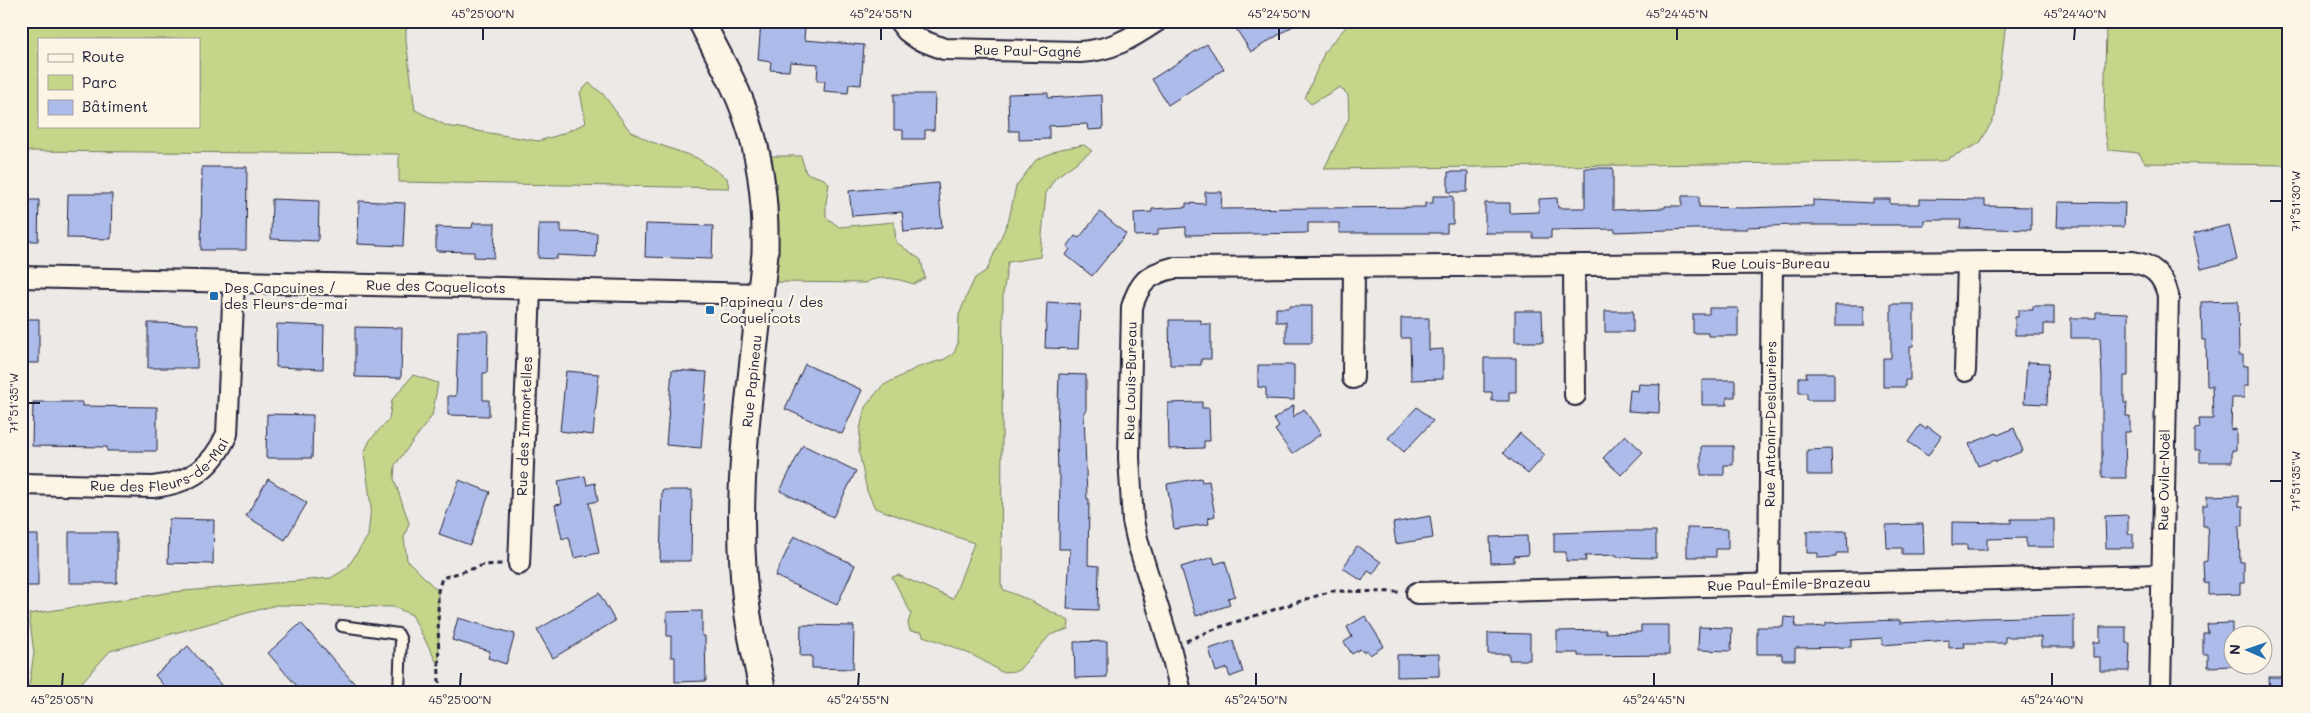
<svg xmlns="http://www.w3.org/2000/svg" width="2310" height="713" viewBox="0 0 2310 713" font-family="Mali,sans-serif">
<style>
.green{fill:#c5d589;stroke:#747c62;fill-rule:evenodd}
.building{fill:#adbbeb;stroke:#22223b}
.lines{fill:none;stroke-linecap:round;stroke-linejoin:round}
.service-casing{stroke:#22223b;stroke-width:14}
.minor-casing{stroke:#22223b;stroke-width:24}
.tertiary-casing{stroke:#22223b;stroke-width:29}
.path{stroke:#22223b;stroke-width:3;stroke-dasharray:5 4;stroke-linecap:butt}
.service{stroke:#fcf5e5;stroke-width:10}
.minor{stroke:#fcf5e5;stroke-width:20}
.tertiary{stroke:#fcf5e5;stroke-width:25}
.ticks{fill:none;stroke:#22223b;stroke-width:2}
.poi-dot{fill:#1f6fb2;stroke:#fcf5e5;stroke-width:2}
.labels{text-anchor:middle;stroke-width:4.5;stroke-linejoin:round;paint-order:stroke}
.street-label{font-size:14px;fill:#22223b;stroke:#fcf5e5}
.poi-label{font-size:14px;fill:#22223b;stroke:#fcf5e5;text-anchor:start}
.neatline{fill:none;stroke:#22223b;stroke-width:2}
.ticks-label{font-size:12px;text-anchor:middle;fill:#22223b}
</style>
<rect width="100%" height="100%" fill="#ece9e6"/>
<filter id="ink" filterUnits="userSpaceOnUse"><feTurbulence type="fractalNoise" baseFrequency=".02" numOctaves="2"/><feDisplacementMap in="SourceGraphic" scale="10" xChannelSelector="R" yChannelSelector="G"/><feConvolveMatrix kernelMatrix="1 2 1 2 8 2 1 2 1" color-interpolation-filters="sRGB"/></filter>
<g filter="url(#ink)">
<path class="green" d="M21,21H410L406,30V41L415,110L447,126L538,141L559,135L586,123L580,92L589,83L603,94L630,131L649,141L697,158L727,178L729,188L399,182V154L21,151ZM39,39H199V126H39Z
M1351,21H2006L1995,116L1980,143L1943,161L1324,169L1349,118L1348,95L1340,87L1311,104L1305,98L1325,51Z
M2104,21H2289V165L2145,163L2139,153L2108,150L2104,124L2106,26Z
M1084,145L1092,151L1055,178L1046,193L1040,257L1008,262L1003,294L1001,584L1004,590L1027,599L1069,621L1068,629L1050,635L1018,671L1001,672C977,655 950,645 923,636L922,632L910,631L908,623L911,613L892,577L898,575L953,599L974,543L875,508L867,491L859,452L860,429L865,407L882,386L916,368L945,359L954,353L958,343L959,315L967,295L975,278L987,270L1009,219L1016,186L1036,160L1060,149Z
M771,156H801L806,173L824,179L829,184L826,202V217L839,227L894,222L896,242L921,260L925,278L914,284C896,279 882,274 865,283L776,282C780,238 780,199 771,156Z
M413,375L438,383L432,416L395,465L394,479L409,523L404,538L407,560L438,591L439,667L412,615L394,607L276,605L110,651L73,692H28L34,653L29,614L173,592L331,578L347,568L368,536L371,507L364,453L370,440L389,419L392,400Z"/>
<path class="building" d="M1244,21H1301L1251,52L1235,27Z
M761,22L805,26L804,40L864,45L861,85L849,84L848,93L824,91L825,81H817L818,64L790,62L789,71L770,70L771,62L758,60Z
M1207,44L1224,69L1168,105L1152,79Z
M1048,93V98L1102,95L1103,129L1088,130L1087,124L1049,126V139L1019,140V131H1009L1008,94Z
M894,94H935L934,130H925V139H903V130H894Z
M202,167H247L246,250H201Z
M1585,168H1613V210L1665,208V206H1682V196H1699V207L1743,208L1813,206V200L1873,203V199H1890V204H1920V199L1985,200V206L2031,207V230L1960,228L1961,220H1924V225H1793L1747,227V229H1694L1615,232V229L1551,230V238H1533V233H1485V203H1510V213L1539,212V199L1557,198L1558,208H1585Z
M1448,172H1468L1467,192H1448Z
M938,183L942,228L904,232L902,212L852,216L849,191Z
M1205,192H1222L1221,209L1425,207V203H1433V196H1453V224H1447V233H1339V223H1308V233L1186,235V227L1158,229V235L1135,236L1134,213L1152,212V209L1186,207V203L1205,204Z
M68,194H112L111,239L67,238Z
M272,199L319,201L318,241L271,239Z
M21,200H39L38,241H21Z
M359,201L405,203L403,246L358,244Z
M2058,202L2125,203L2124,227H2057Z
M1100,212L1126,234L1092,276L1066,255L1070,249L1067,247L1075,236L1079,238Z
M473,223H495L494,258L474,257V252L436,251V227L472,228Z
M539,224H561V232L597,233L596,257L557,255V259L538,258Z
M646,224L713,226L712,259L645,257Z
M2229,225L2237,260L2201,269L2193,234Z
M2238,301L2239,355H2243V366H2248V386H2244V398H2232L2231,430L2236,429V450H2232V462H2200V450H2195V429L2200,428L2199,419H2213L2212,386H2207L2206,340H2202L2201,302Z
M1047,302L1080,304L1078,349L1045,348Z
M1891,304H1914V338L1913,346H1910V380H1905V387H1883V358H1891Z
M1835,305H1864V326H1835Z
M1289,306H1312V343H1286V322H1276V308H1289Z
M2033,306H2054V324H2044V335H2015V317H2018V310H2033Z
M1709,308H1738V336H1708V333H1693V314H1709Z
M1515,311H1542L1543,342H1515Z
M1605,311H1633V332H1605Z
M2096,312L2128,313V376H2124V403H2127L2126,416H2130V432H2125L2126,478H2102V377L2100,338H2071V318H2096Z
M1401,318H1429V350L1443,349V379L1411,380L1410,338H1401Z
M21,319H39V363H21Z
M1169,320H1201V324H1211V359H1201V365H1170Z
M148,323L198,324L197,368H148Z
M277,324L324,326L323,369L276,367Z
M355,327L402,328L401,378L355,377Z
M458,331H488L487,373H483V400H489V416L448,415V396H456Z
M1484,358H1516V392H1509V401H1492V392H1484Z
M2027,362L2049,363L2047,404L2024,403Z
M805,364L862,390L842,434L785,409Z
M1258,365H1294V400L1266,399V388L1258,387Z
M672,370L707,372L701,448L666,445Z
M566,371L599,374L593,435L560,431Z
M1806,373H1834V400H1807V393H1799V377H1807Z
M1059,374L1086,375V412H1084L1087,499H1089L1088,565L1099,566L1098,610L1067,609L1070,549H1059L1060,475H1058L1057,437Z
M1702,380H1735V397H1727V405H1702Z
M1639,384L1660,385L1659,413L1628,411L1630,390L1638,391Z
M33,402H82V406L157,407V451H107V447L32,446Z
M1202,402V408H1209L1210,441H1204V448L1169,449L1168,403Z
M1294,405L1293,417L1304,409L1321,434L1292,454L1275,430L1279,427L1274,419Z
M1417,407L1433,421L1404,452L1388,438Z
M267,414L313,415L312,458H266Z
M1920,425L1926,429L1927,426L1941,436L1928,456L1908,442Z
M2014,428L2023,451L1996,462L1995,460L1978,466L1969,444L1997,433L1998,435Z
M1520,433L1545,455L1528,474L1503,453Z
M1625,435L1643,452L1621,475L1603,458Z
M803,445L856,471L833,517L780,491Z
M1701,446H1733V465H1724V475H1701Z
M1831,449L1832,475H1807V450Z
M585,476L587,485L595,483L598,501L589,503L599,553L574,558L569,537L562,539L555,505L562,504L558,481Z
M1201,478L1202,482L1209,481L1215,516L1208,518L1209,524L1174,529L1167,484Z
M268,479L307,503L285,540L246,516Z
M459,480L490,492L470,545L439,534Z
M662,490H692L691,561H660Z
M2239,495V506H2243V526H2239L2240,562H2244V583H2240V594L2208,595V582L2204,583L2203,562L2207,561L2208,539L2207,526H2203V505H2207V496Z
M2128,515V534H2133V548H2106L2105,516Z
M1430,516L1433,538L1396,544L1393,523Z
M169,519L214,520L213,564L168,563Z
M2011,519H2054V547H2026V538L1987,539V550H1967V545H1952V522L2011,523Z
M1923,524L1924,554H1902V548H1887L1886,525Z
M1687,528L1728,529V549H1716V557H1687Z
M1618,531H1656V558L1617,557V555L1585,556L1586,561H1566V552H1554V533Z
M1807,531H1847L1848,553H1836V557L1818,558V553H1807Z
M69,532H117V583H69Z
M21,535H38V586H21Z
M794,536L855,565L837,605L775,576Z
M1527,536L1528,555L1514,556V562L1491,563L1490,537Z
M1357,546L1381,562L1373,574L1368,571L1362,581L1343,568Z
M1213,557L1215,564L1225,561L1235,596L1228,598L1230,605L1196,616L1181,567Z
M599,593L615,621L553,658L537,630Z
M702,611V636H705L706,681L675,682V657H671V636H667V612Z
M1365,616L1384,646L1370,655L1367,650L1363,652L1360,649L1352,654L1344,642L1352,637L1347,627Z
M2074,616V647H2041V637H2005V643H1964L1965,647L1949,648V640L1882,645V638L1851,640V647L1795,648V660H1782V654H1757V627H1783L1784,617L1796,618L1795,627H1812L1826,626V623L1867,621L1900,620V623L1982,618Z
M458,618L515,634L506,664L488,658L490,651L452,640Z
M301,623L362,692H302L268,653Z
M2232,623V666L2208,667V654H2203V633H2208L2207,624Z
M801,625L854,626L853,669L812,668V656H800Z
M1641,625H1669V655L1578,656V653H1557V631L1606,630V633L1641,632Z
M1699,627L1732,628L1731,651L1698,650Z
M2100,627H2126V643H2130L2129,671H2100V657H2093V642H2100Z
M1488,633L1530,634V660H1509V654H1488Z
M1107,641V677L1075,678L1074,642Z
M1233,641L1243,672L1230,677L1227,668L1216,672L1209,649Z
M188,646L227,692H169L155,675Z
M1439,654V676L1397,677V655Z
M2269,677H2286V692H2270Z"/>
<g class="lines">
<defs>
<path id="service" d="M342,626L398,634L401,640L399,692"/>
<g id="minor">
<path id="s1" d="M899,21L907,31L918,39L944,49L1080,52C1112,50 1130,39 1157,21"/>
<path d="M1574,266L1575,395"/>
<path id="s2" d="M21,277L761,294"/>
<path d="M1965,371L1968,263"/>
<path d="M1353,378L1354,268"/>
<path id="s3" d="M21,484L153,487C190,483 212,468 227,434L234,282"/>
<path id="s4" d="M519,564L530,290"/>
<path id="s5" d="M1769,584L1772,264"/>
<path id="s6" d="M1417,593L2162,575"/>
<path id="s7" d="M1181,692L1170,647L1138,543L1133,521L1129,458L1132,307C1139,283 1148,274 1173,268L1995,262H2132C2153,265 2163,275 2168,295L2160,692"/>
</g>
<path id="tertiary" d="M701,21C717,53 736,85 747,119C762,162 766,207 765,253C755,356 736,464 743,568C745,610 754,651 763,692"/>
</defs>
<use href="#service" class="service-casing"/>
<use href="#minor" class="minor-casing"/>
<use href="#tertiary" class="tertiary-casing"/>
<path class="path" d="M1186,641L1220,627L1332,591L1399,592
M439,692L438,591L442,578L484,565L502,564"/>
<use href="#service" class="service"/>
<use href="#minor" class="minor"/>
<use href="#tertiary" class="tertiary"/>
</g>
</g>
<path class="ticks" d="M483,40V28M881,40V28M1279,40V28M1677,40V28M2074,40L2075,28M2270,201H2282M28,403H40M2270,481H2282M62,686L63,673M460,686L461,673M858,686L859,673M1256,686V673M1654,686V673M2052,686V673"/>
<g class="poi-dot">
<rect x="209" y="291" width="10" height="10" rx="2.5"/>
<rect x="705" y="305" width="10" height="10" rx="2.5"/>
</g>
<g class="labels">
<g class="street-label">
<text dy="5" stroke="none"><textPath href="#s1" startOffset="138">Rue Paul-Gagné</textPath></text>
<text dy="5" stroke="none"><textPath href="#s7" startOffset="1050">Rue Louis-Bureau</textPath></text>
<text dy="5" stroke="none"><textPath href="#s2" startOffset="415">Rue des Coquelicots</textPath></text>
<text transform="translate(752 381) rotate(-84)" y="5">Rue Papineau</text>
<text dy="5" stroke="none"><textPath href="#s7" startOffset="318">Rue Louis-Bureau</textPath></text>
<text dy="5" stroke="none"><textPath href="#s5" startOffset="160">Rue Antonin-Deslauriers</textPath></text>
<text dy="5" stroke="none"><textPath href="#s4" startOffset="138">Rue des Immortelles</textPath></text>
<text dy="5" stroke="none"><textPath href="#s3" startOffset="146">Rue des Fleurs-de-Mai</textPath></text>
<text transform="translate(2164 480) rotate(-89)" y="5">Rue Ovila-Noël</text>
<text dy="5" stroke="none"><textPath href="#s6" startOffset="372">Rue Paul-Émile-Brazeau</textPath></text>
</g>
<g class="poi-label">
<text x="224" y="293">Des Capcuines /<tspan x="224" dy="16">des Fleurs-de-mai</tspan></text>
<text x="720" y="307">Papineau / des<tspan x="720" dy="16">Coquelicots</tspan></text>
</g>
</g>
<rect width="2310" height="713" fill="none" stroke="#fcf5e5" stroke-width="55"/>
<rect x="38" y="38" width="162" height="90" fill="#fcf5e5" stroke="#a5a1a1"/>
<rect x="48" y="54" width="25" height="8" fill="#fcf5e5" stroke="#a5a1a1"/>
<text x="82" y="62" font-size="15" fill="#22223b">Route</text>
<rect x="48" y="75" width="25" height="15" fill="#c5d589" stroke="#a5a1a1"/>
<text x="82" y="88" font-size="15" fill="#22223b">Parc</text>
<rect x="48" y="100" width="25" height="15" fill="#adbbeb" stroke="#a5a1a1"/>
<text x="82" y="112" font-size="15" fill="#22223b">Bâtiment</text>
<g transform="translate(2248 650) rotate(272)"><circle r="24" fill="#fcf5e5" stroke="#a5a1a1"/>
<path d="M0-4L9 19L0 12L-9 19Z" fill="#1f6fb2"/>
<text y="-8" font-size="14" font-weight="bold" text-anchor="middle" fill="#22223b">N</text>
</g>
<rect x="28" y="28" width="2254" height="658" class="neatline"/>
<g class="ticks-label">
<text x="483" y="18">45°25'00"N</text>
<text x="881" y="18">45°24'55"N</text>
<text x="1279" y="18">45°24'50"N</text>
<text x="1677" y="18">45°24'45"N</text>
<text x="2075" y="18">45°24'40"N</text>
<text transform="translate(2296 201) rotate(-90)" y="4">71°51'30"W</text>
<text transform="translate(14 403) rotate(-90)" y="4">71°51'35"W</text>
<text transform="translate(2296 481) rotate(-90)" y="4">71°51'35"W</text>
<text x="62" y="704">45°25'05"N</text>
<text x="460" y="704">45°25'00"N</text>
<text x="858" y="704">45°24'55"N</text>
<text x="1256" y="704">45°24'50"N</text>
<text x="1654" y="704">45°24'45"N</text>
<text x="2052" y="704">45°24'40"N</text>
</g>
</svg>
